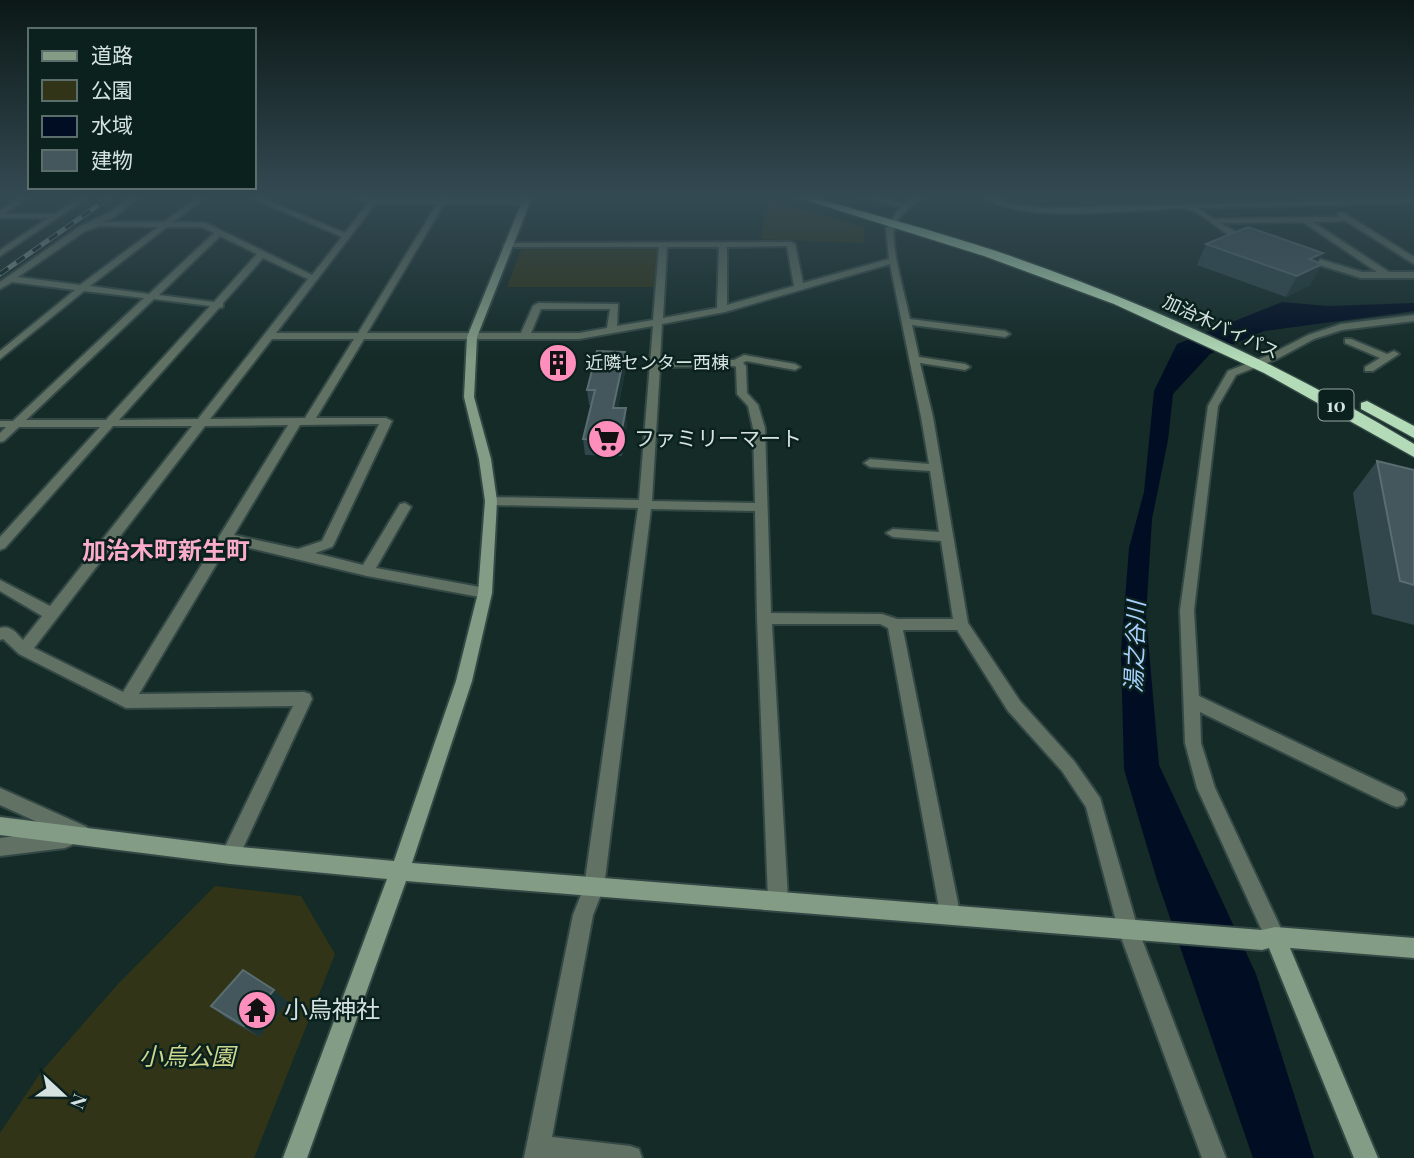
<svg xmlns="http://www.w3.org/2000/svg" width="1414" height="1158" viewBox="0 0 1414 1158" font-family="'Playfair Display','Noto Sans JP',serif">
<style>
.green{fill:#313417}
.water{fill:#000d22}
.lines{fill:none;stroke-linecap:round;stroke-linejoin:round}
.street-casing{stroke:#334845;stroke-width:4}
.secondary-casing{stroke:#334845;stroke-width:4}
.highway-casing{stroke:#334845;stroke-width:3}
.street{fill:#617163;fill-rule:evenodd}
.secondary{fill:#829c85;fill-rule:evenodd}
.highway{fill:#b3dbb7;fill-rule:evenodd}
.rail-casing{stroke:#839491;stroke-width:5}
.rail{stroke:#0a211e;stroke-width:3.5;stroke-dasharray:10;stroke-linecap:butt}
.wall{fill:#31474c}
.shaded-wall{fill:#1e3537}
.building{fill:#43575c;stroke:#5a6d70;stroke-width:2}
.labels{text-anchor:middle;stroke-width:5;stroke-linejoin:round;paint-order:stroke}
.far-street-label{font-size:18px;fill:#d5e2df;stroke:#0a211e}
.far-poi-label{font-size:18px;fill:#d5e2df;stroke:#0a211e;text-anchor:start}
.shield{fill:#0a211e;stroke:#98a8a5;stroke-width:2}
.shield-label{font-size:19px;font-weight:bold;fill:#d5e2df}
.poi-label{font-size:21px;fill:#d5e2df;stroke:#0a211e;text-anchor:start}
.water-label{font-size:23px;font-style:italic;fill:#a8d0fd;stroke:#0a211e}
.quarter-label{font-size:24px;font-weight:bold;fill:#fbacca;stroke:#0a211e}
.near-poi-label{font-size:24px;fill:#d5e2df;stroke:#0a211e;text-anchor:start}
.near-park-label{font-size:24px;font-style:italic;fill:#ced68d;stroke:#0a211e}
</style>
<rect width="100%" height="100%" fill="#142b28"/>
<path class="green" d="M769,200L864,227V243L761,239Z
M522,247H653L658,250L655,287H507Z
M215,886L301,896L335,954L254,1158H0V1133L41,1072L118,984Z"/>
<path class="water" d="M1282,302L1328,306L1414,303V311L1264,331L1210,354L1173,394L1168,440L1152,519L1146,616L1159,765L1256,974L1314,1158H1253L1157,880L1124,769L1121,652L1129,548L1144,492L1154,391L1177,344Z"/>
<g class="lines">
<defs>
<path id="street" d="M21,197H30L4,214H55L80,197H89L0,256V250L48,218H0V210Z
M131,197H139L116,216L103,222H164L198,197H206L173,222L206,223L312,275L342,237L249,197H259L345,233L368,203L354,197L374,200H440L441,197H449L447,200H529V204H444L367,333H521L533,306L538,303L618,304L617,326L653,320L659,247H504L503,245L507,243L791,242L795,244L803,283L889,259L886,229L900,207L861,197H874L904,204L914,197H923C913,206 897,215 894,230C891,248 906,299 910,319L1005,331L1010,334L1005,337L912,325L919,357L965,364L970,367L965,370L920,363L933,417L968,623L1020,701L1074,761L1100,798L1138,929L1226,1158H1202L1118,929L1086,807L1062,771L1008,711L957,630H903L960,913L957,920L950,923L943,920L940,913L888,628L880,624H772L788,899L785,906L778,909L771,906L768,899L757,618L755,511L651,509L604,887L593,915L552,1137L630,1146L639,1149L642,1158H524L573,915L584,887L638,508L491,505L485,501L491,497L639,500L653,326L579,339H364L316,418H386L392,421L334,544L332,547L315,553L363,565L400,504L405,503L411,507L376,568L485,588L492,593L485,598L367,576L229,543L139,694L304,692L310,694L312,699L237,861L230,864L223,861L221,855L293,706L126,708L19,654L3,639L0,640V628C11,625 16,633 23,640L42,616L0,591V580L50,606L192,426H113L5,548L0,550V537L100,427H19L4,441L0,442V433L6,427H0V421H13L144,298L84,291L0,359V351L75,290L12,282L0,289V282L79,227L110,212ZM375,204H437L358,333H276ZM99,226L158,227L80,285L18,277L85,231ZM167,227H202L214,233L149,294L90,286ZM220,236L257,254L214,302L159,295ZM787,246L794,286L727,305V247ZM667,247H719L717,308L663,318ZM263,258L308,279L198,419L119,420L219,308L223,307V303ZM890,264L921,417L929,464L870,459L864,463L870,467L930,471L939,532L893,529L886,533L893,537L941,541L953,619H897L882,614L771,613L765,428L758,405L747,393L746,366L743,363L746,361L795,370L800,367L795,364L744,355L734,360L660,361L662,324L725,312ZM154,299L210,306L106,420H26ZM541,309H610L607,328L579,333H531ZM272,339H354L305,418L210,419ZM734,366L736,367L737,394L748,406L753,428L755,503L652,501L660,367ZM379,424L322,541L298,549L234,535L300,425ZM288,425L123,692L34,648L205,426Z
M983,197H993L1008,203L1042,208L1414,199V203L1198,208L1214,219L1339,217L1338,213H1344L1414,257V264L1346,221L1313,222L1389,272H1414V278H1361L1300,259V255L1303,254L1362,272H1377L1303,222L1221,223L1239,234L1253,238V242C1225,242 1207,212 1186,209C1176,207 1164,209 1154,210C1109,211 1020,222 983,197Z
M1414,315V321L1342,330L1314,339L1277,359L1236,375L1218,406L1194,610L1199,696L1403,793L1406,799L1403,805L1397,807L1391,805L1200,712L1201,743L1215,788L1285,937L1282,944L1275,947L1268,944L1197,788L1185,743L1180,610L1208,406L1228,371L1269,355L1308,335L1341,324Z
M1345,339H1351L1387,354L1394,351L1399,354L1373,371H1365V367L1380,358L1345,343Z
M0,788L87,827L89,833L87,839L80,842L74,839L72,845L65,848L0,856V838L57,831L0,805Z"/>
<path id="secondary" d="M524,197H532L477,337L474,397L491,459L497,501L492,593L472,681L412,863L1262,930L1275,927L1414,938V958L1290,948L1378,1158H1354L1269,948L1262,950L406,881L307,1158H283L387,879L230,864L0,835V817L230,846L394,861L456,681L478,593L485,501L479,459L464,397L467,337Z"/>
<path id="highway" d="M796,197H812C874,215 935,231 996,251C1142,301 1282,364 1414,444V457L1264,373L1114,304L984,256Z
M1367,401L1414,426V438L1361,409V403Z"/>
</defs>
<use href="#street" class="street-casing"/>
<use href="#secondary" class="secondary-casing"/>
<use href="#highway" class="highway-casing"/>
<use href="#street" class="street"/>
<use href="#secondary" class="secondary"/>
<use href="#highway" class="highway"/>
<defs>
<path id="rail" d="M0,274L110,197"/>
</defs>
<use href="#rail" class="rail-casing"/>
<use href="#rail" class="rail"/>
</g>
<path class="wall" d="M1206,244L1323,253L1318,262L1322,264L1310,285L1286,297L1197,265Z
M626,367L618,408L627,424L622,456L585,455L583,439L591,405H589L587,390Z
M1377,461L1414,470V625L1372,614L1353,493Z
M274,990L288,1002L259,1037L226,1018L211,1006Z"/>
<path class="shaded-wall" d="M1323,253L1315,267L1322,264L1310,285L1286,297L1297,276L1309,259Z
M625,352L626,367L615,423L613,408Z
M626,408L627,424L622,456L620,440Z
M274,990L288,1002L259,1037L244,1026Z"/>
<path class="building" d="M1248,227L1323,253L1309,259L1322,264L1297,276L1206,244Z
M597,351L625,352L613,408H626L620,440L583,439L595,390H587Z
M1377,461L1414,470V585L1400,581Z
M243,970L274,990L244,1026L211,1006Z"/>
<linearGradient id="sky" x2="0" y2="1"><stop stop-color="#0b1816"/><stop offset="0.55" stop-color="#344a53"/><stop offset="1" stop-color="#344a53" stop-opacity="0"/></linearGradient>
<rect width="1414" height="359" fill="url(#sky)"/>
<defs>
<symbol id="building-disc" viewBox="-11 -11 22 22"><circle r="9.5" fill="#fe8ebc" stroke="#0a211e"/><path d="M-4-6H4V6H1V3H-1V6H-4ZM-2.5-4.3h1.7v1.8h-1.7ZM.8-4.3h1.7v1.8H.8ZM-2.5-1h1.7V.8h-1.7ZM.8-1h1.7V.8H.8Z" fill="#111"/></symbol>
<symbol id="supermarket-disc" viewBox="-11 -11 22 22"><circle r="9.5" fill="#fe8ebc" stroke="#0a211e"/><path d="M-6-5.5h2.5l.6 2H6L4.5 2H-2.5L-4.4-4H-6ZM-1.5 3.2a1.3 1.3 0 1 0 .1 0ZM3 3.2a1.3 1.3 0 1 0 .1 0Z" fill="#111"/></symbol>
<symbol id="temple-disc" viewBox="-11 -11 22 22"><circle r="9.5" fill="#fe8ebc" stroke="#0a211e"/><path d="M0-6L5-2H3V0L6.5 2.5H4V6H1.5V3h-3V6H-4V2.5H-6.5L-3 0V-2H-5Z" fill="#111"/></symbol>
</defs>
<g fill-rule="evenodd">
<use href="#building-disc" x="536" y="341" width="44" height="44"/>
<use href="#supermarket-disc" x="585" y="417" width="44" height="44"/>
<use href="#temple-disc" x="235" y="988" width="44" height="44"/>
</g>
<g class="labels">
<g class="far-street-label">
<text transform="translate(1221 327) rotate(25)" y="6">加治木バイパス</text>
</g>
<g class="far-poi-label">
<text x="585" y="369">近隣センター西棟</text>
</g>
<rect class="shield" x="1318.5" y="389.5" width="35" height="31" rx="5"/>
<g class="shield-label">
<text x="1336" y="412">10</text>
</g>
<g class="poi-label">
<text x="634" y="446">ファミリーマート</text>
</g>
<g class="water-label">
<text transform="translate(1135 647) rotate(-88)" y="8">湯之谷川</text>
</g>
<g class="quarter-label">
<text x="166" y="559">加治木町新生町</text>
</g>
<g class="near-poi-label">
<text x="284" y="1018">小烏神社</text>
</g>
<g class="near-park-label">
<text x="187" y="1065">小烏公園</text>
</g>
</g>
<rect x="28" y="28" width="228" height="161" fill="#0a211e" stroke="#5b6e6b" stroke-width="2"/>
<rect x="42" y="51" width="35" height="10" fill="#829c85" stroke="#5b6e6b" stroke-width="2"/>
<text x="91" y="63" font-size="21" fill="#d5e2df">道路</text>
<rect x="42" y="80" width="35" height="21" fill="#313417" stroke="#5b6e6b" stroke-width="2"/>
<text x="91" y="98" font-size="21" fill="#d5e2df">公園</text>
<rect x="42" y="116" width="35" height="21" fill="#000d22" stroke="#5b6e6b" stroke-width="2"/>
<text x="91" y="133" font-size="21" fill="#d5e2df">水域</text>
<rect x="42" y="150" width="35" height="21" fill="#43575c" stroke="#5b6e6b" stroke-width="2"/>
<text x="91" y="168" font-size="21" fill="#d5e2df">建物</text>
<g transform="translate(63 1095) rotate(112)" stroke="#0a211e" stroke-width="5" paint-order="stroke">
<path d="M0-5L12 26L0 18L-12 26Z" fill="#d5e2df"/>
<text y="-10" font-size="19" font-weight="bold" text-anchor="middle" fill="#d5e2df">N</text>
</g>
</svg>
